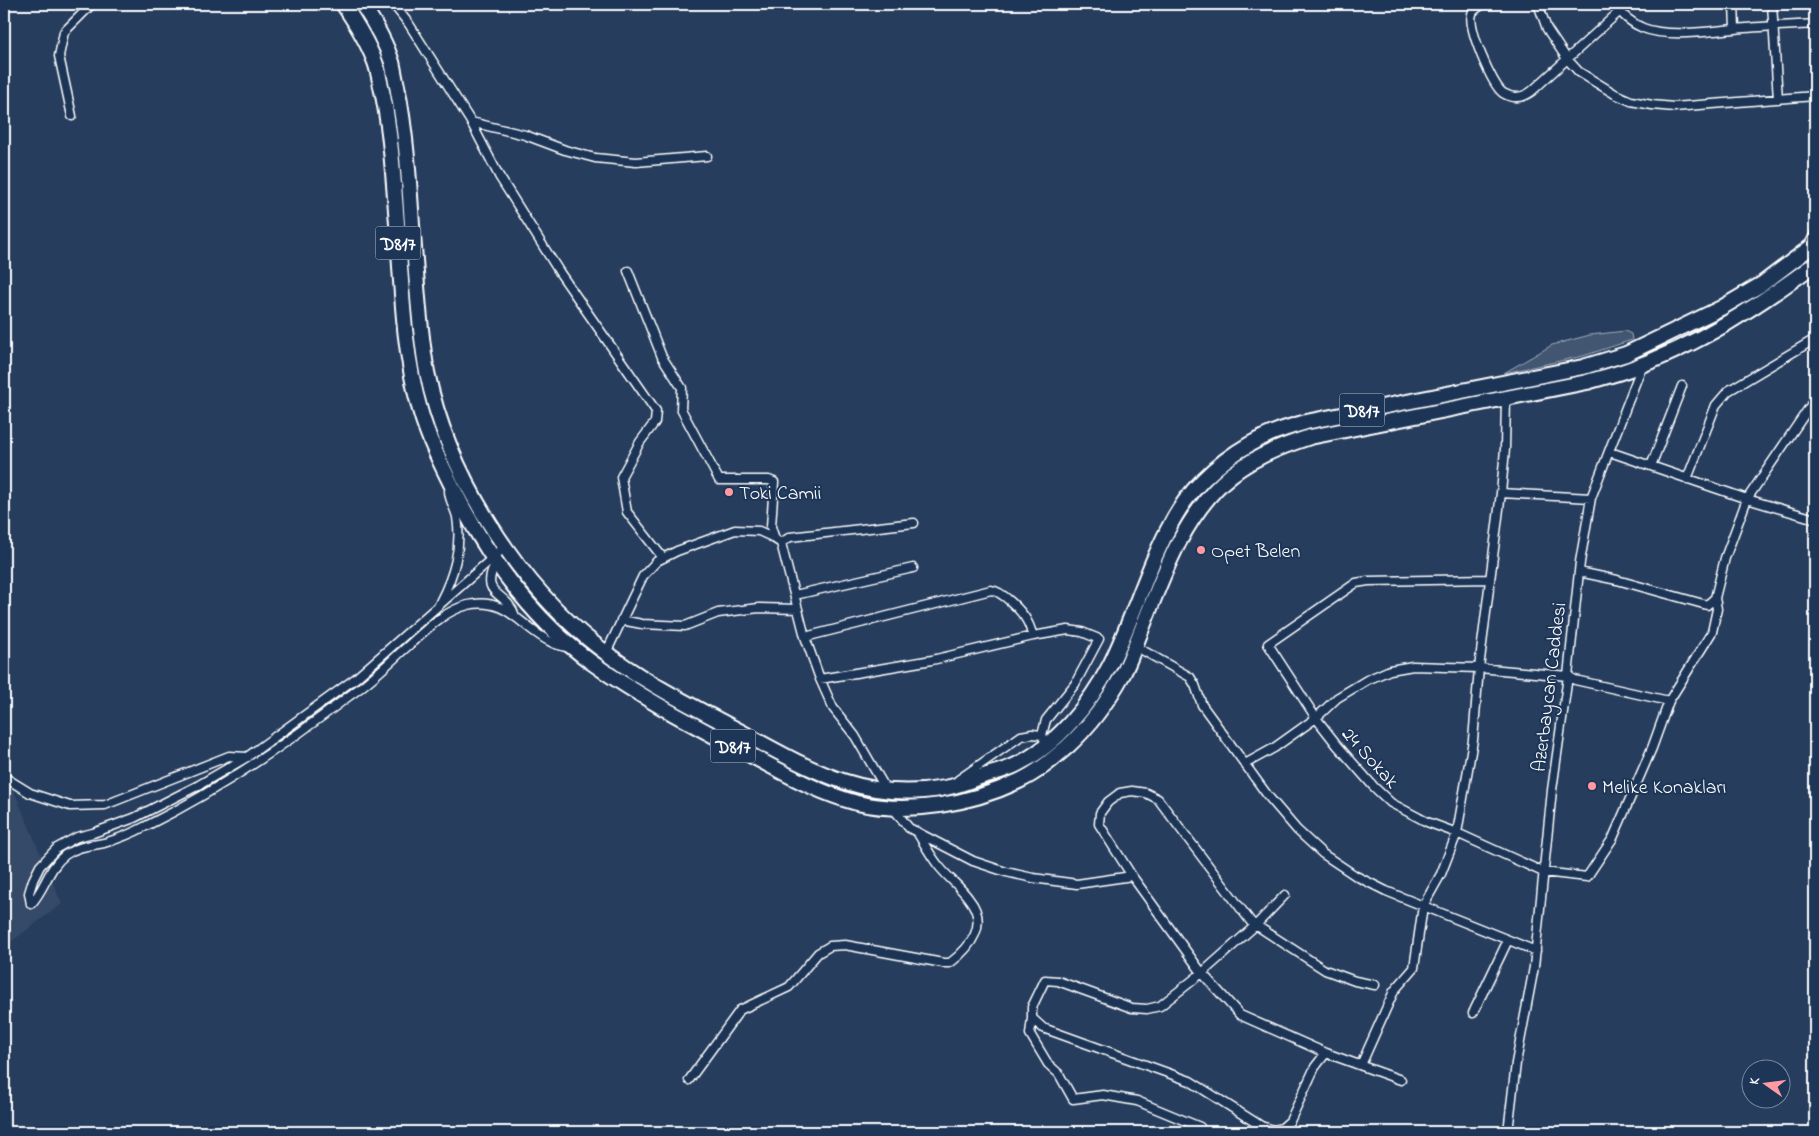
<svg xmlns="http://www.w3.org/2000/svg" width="1819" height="1136" viewBox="0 0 1819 1136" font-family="'Indie Flower',sans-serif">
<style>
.built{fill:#344a68}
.green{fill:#425672;stroke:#a0aab8}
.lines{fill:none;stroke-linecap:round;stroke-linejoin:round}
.street-casing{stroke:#fff;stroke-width:11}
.highway-casing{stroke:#fff;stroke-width:18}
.street{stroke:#1d3557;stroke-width:8}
.highway{stroke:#1d3557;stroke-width:14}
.poi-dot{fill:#ff9aa2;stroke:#1d3557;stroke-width:2}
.labels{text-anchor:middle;stroke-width:4;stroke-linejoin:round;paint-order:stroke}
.shield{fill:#1d3557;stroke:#bbc2cd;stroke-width:1}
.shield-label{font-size:19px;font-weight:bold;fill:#fff}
.poi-label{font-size:20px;fill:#fff;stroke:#1d3557;text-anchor:start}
.street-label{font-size:20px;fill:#fff;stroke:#1d3557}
</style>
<rect width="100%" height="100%" fill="#263d5e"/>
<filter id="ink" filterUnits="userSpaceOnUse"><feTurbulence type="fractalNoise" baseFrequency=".02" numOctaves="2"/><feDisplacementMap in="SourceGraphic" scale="10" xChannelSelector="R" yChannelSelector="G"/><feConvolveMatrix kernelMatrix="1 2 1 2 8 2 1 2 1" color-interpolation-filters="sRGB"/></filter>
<g filter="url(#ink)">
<path class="built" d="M4,785L14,791L62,904L4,947Z"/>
<path class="green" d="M1625,331L1631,334L1632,340L1583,356L1504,373L1552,345L1590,335Z"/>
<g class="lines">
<defs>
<path id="street" d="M393,4L409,24L471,122L499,176L560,273L656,411L655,422L640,442L621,477L627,512L663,558
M1483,4C1479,7 1473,10 1472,14C1467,27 1492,85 1503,93C1513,99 1523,98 1532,91L1620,11
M1538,4L1547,29L1567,59L1579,72L1615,94L1631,101L1652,105L1674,107L1815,96
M1614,4C1621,14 1631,23 1643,28C1668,38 1709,31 1735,29C1761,26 1788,26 1815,24
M1734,4L1735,28
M1772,4L1778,99
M72,116L59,56L64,32L92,4
M471,122L525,135L565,150L595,158L636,162L707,156
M1808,247L1815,233
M628,271L662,357L682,388L681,409L719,480H769L774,482L771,527L775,539
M1610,452L1747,499L1815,519
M1651,466L1682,386
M1687,479L1716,405L1728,391L1810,342H1815
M1501,493L1591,498
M781,543L790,537L914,523
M496,562C478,598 506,589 515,616
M1579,572L1617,580L1707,605L1715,598L1725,558L1747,499L1815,399
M1490,579L1368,581L1356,583L1268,644L1316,718L1337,745L1374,787L1391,803L1427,822L1457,833L1543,872L1587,877L1613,838L1652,748L1669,701L1712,632L1717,609L1715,598
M795,595L913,568
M440,602C454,575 462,548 457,517C455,508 449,500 449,491
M621,620L642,624L685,626L718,613L759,608L798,609
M805,637L991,590C1002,591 1022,611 1027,621C1030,626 1031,631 1033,636
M1135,646L1190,677L1195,685L1202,705L1268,796L1297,830L1323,854L1356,876L1386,891L1536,951
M606,653L643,576L657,561L677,551L735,530L759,531L770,536L781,543L805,637L820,679L932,660L1033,636L1068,630L1082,632L1099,639L1075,684L1046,720L1042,735L1048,747
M820,679L833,708L855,736L887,791
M1245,764L1274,748L1316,718L1337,698L1367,680L1390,670L1413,666L1479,668L1568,676L1575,680L1669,701
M4,777L30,793L70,806L105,805L229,756L248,757
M958,780L1021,736L1032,734L1042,735
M892,807L909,828L973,861L1006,872L1033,878L1077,884L1132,876
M1285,895L1256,925L1202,973L1160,1006L1147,1009L1132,1008L1058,981L1045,980L1032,1007V1018L1043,1028L1190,1081L1261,1126L1273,1130L1282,1128L1290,1121L1315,1067L1326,1053
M31,904C45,889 48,868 65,855C77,846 90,846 104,843C118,839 133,833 146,826C219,790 285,745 349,696C368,683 384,668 401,652C421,635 442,611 468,605C507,596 521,628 551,642C556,645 563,646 569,648
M31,904L29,893L33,880L40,866L57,848L77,837L93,833L134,818L199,785L247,757L356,678L505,547
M1375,985L1355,981L1325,970L1251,922L1158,799L1146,793L1132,791L1120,793L1108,802L1100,813L1099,824L1132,876L1202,973L1240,1015L1326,1053L1401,1080
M1473,1013L1508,940
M1032,1018L1030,1034L1048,1064L1059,1074L1073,1099L1103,1095L1137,1101L1200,1127
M1361,1065L1394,991L1414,968L1423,906L1441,874L1457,833L1473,740L1479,668L1501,493L1505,449L1506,398
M689,1080L740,1010L789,987L818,953L830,946L845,945L943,963H950C971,947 989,924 969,899C960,886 947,877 938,865C930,855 924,843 917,832
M1508,1132L1516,1063L1534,967L1552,790L1568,676L1580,562L1591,498L1643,363"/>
<path id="highway" d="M343,4C356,23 367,41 375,62C379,73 380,84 383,95C392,141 394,189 398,236C402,294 404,354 420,410C429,442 445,472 460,502C492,563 535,621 591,662C637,695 686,721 735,747C774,767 814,792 857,803C910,815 970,804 1019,781C1037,773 1053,759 1067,747C1089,727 1108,701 1123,674C1129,662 1134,649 1139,636C1161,582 1179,524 1222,483C1246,460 1279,447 1310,437L1587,382C1601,378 1616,374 1630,369C1697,346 1758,306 1815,264
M362,4C374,22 385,41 392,62C394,70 395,78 397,86C406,132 409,178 412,225C417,274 418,324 427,372C447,472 516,583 597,646C641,681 694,707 745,734C811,770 866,803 945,788C956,786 967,782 977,778C989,774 1004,771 1016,765C1056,746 1090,704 1110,665C1127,631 1139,594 1154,559C1163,539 1172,519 1185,501C1207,471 1240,446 1275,432C1285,428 1296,425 1306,422L1583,367L1626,354L1721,308L1762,284L1815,244"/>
</defs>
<use href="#street" class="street-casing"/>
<use href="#highway" class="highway-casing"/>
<use href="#street" class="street"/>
<use href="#highway" class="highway"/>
</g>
</g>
<g class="poi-dot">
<circle cx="729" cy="492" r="5"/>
<circle cx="1201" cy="550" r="5"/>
<circle cx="1592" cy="786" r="5"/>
</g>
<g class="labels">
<g class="shield">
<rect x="375.5" y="226.5" width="45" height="33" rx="4"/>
<rect x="1339.5" y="393.5" width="45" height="33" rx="4"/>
<rect x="710.5" y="729.5" width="45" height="33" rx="4"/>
</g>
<g class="shield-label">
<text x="398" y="250">D817</text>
<text x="1362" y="417">D817</text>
<text x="733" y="753">D817</text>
</g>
<g class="poi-label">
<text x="739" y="499">Toki Camii</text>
<text x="1211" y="557">Opet Belen</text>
<text x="1602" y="793">Melike Konakları</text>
</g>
<g class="street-label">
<text transform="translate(1548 687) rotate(-83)" y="7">Azerbaycan Caddesi</text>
<text transform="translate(1371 757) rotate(48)" y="7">24 Sokak</text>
</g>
</g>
<rect width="1819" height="1136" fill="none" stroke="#1d3557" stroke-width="20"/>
<rect x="10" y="10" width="1799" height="1116" fill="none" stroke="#fff" stroke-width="2" filter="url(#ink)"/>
<g transform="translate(1766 1084) rotate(284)"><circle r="24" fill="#1d3557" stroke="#77869a"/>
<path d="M0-4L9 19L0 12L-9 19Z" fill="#ff9aa2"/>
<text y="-8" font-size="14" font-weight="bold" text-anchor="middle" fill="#ffffff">K</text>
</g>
</svg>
